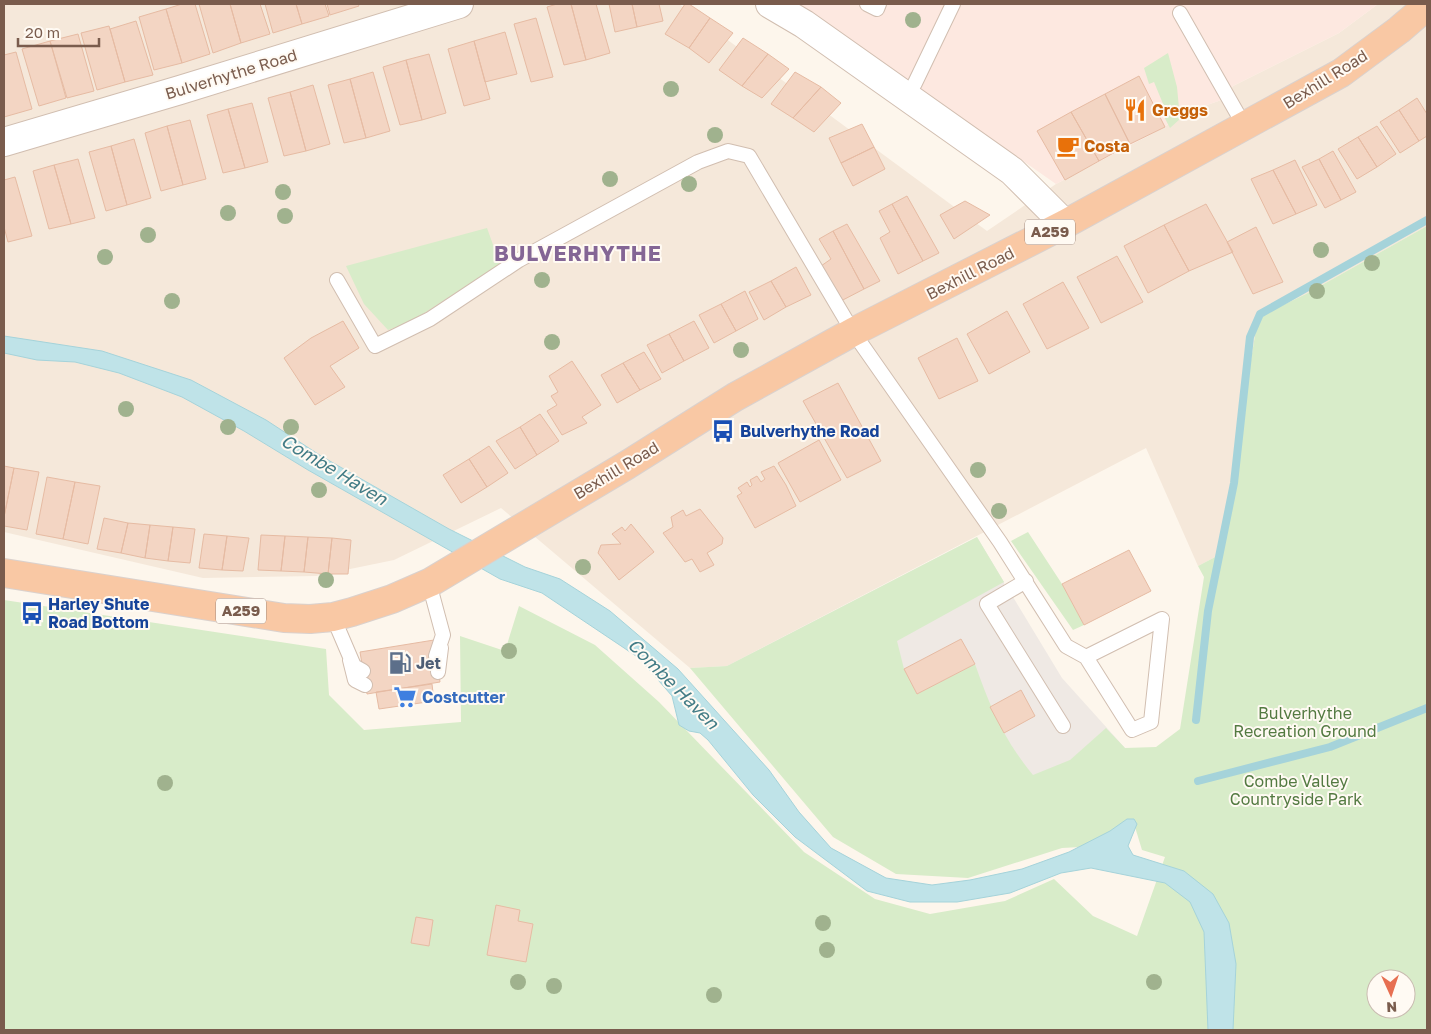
<svg xmlns="http://www.w3.org/2000/svg" width="1431" height="1034" viewBox="0 0 1431 1034" font-family="'Golos Text',sans-serif">
<style>
.residential{fill:#f5e8da}
.commercial{fill:#fde8e0}
.industrial{fill:#efe9e4}
.green{fill:#d8ecc9;fill-rule:evenodd}
.water{fill:#bfe3e8;stroke:#a5d3da}
.lines{fill:none;stroke-linecap:round;stroke-linejoin:round}
.stream{stroke:#a5d3da;stroke-width:8}
.building{fill:#f3d5c3;stroke:#e6bba3}
.service-casing{stroke:#d1beb0;stroke-width:16}
.minor-casing{stroke:#d1beb0;stroke-width:30}
.trunk-casing{stroke:#dad1cd;stroke-width:30}
.service{stroke:#fff;stroke-width:14}
.minor{stroke:#fff;stroke-width:28}
.trunk{stroke:#f9c8a4;stroke-width:28}
.tree{fill:#a0b28e}
.labels{text-anchor:middle;stroke-width:4;stroke-linejoin:round;paint-order:stroke}
.shield{fill:#fffaf3;stroke:#a28b7f;stroke-width:1}
.shield-label{font-size:15px;font-weight:bold;fill:#7a5c4d}
.street-label{font-size:16px;fill:#7a5c4d;stroke:#fffaf3}
.food-label{font-size:16px;font-weight:bold;fill:#c56008;stroke:#fffaf3;text-anchor:start}
.transit-label{font-size:16px;font-weight:bold;fill:#164399;stroke:#fffaf3;text-anchor:start}
.service-label{font-size:16px;font-weight:bold;fill:#4e5e75;stroke:#fffaf3;text-anchor:start}
.shop-label{font-size:16px;font-weight:bold;fill:#366cbe;stroke:#fffaf3;text-anchor:start}
.park-label{font-size:16px;fill:#537a41;stroke:#fffaf3}
.water-label{font-size:18px;font-style:italic;fill:#437c86;stroke:#fffaf3}
.district-label{font-size:21px;font-weight:bold;letter-spacing:1px;fill:#846695;stroke:#fffaf3}
</style>
<rect width="100%" height="100%" fill="#fdf6ec"/>
<path class="residential" d="M4,4H679L987,231L1056,184L1165,127L1179,115L1224,99L1233,86L1339,33L1378,4H1427V226L1306,294L1258,317L1219,555L1198,566L1146,448L727,666L690,668L501,508L394,560L316,576L203,578L4,532Z"/>
<path class="commercial" d="M798,4H1378L1339,33L1233,86L1224,99L1179,115L1165,127L1056,184Z"/>
<path class="industrial" d="M977,537L1004,582L1005,593L1013,597L1062,678L1125,748L1015,810L727,666Z"/>
<path class="green" d="M1168,53L1177,87L1180,119L1170,128L1162,113L1166,111L1154,82L1149,84L1144,68Z
M1427,226V1030H4V600L326,649L329,695L364,730L461,722L460,636L505,651L519,606L595,645L659,702L804,852L875,899L930,914L1005,901L1054,879L1093,916L1137,936L1165,857L1142,850L1135,827L1099,846L1062,848L968,878L896,874L833,837L690,668L727,666L977,537L1004,582L897,641L904,669L917,694L975,664C990,707 1004,740 1033,775L1070,760L1106,728L1125,748L1156,747L1180,729L1204,577L1198,566L1219,555L1258,317L1306,294ZM1376,979H1406V1009H1376Z
M487,228L500,264L412,321L388,330L364,304L346,266Z
M1028,532L1062,584L1084,625L1073,630L1011,541Z"/>
<path class="water" d="M4,336L102,351L191,380L266,420L321,456L449,529L525,567L560,579L610,611L678,669L769,770L799,812L831,848L886,878L932,885L970,880L1022,869L1069,852L1110,831L1127,819H1134L1137,824L1128,846L1133,855L1184,871L1213,894L1229,923L1236,964L1233,1030H1208L1204,932L1190,902L1165,883L1091,868L1061,873L1010,893L957,902H910L867,891L795,837L753,795L708,740L700,733L689,731L679,725L672,696L639,658L542,593L500,579L308,470L244,431L182,397L119,373L75,362L37,360L4,353Z"/>
<g class="lines">
<path class="stream" d="M1196,720L1208,611L1234,483L1250,337L1260,314L1427,220
M1198,781L1330,747L1427,708"/>
</g>
<path class="building" d="M182,4H195L210,54L182,63L166,9Z
M199,4H230L241,43L213,53Z
M230,4H260L270,34L241,43Z
M265,4H296L302,24L273,33Z
M296,4H325L329,16L302,24Z
M327,4H358L359,6L330,15Z
M557,4H571L586,60L564,65L547,7Z
M571,4H596L610,53L586,60Z
M609,4H632L637,27L615,32Z
M632,4H659L663,21L637,27Z
M685,4H689L710,18L689,48L665,34Z
M166,9L182,63L154,70L139,17Z
M536,18L553,77L531,82L514,24Z
M710,18L733,33L709,63L689,48Z
M136,21L153,75L125,82L110,29Z
M109,26L125,82L97,90L81,33Z
M505,32L517,74L485,82L474,41Z
M78,34L94,91L67,98L50,41Z
M743,38L768,54L742,86L719,70Z
M50,41L66,98L39,106L22,49Z
M474,41L490,99L464,106L448,49Z
M16,52L32,109L4,117V55Z
M429,54L446,113L422,120L406,60Z
M768,54L789,69L762,98L742,86Z
M406,60L422,120L400,125L383,67Z
M373,72L390,131L366,138L350,79Z
M795,72L821,87L793,118L771,104Z
M1139,76L1165,127L1130,144L1105,94Z
M350,79L366,138L344,143L328,85Z
M313,85L330,144L306,151L290,92Z
M821,87L841,103L814,132L793,118Z
M290,92L306,151L284,156L268,98Z
M1105,94L1130,144L1099,161L1071,112Z
M1417,98L1427,114V136L1419,141L1399,110Z
M252,103L268,162L245,168L228,109Z
M228,109L245,168L223,173L207,115Z
M1399,110L1419,141L1400,153L1380,122Z
M1071,112L1099,161L1065,180L1037,131Z
M190,120L206,179L183,185L167,126Z
M862,124L874,147L841,163L829,138Z
M167,126L183,185L161,191L145,133Z
M1377,126L1396,154L1377,167L1358,137Z
M1358,137L1377,167L1357,179L1338,149Z
M134,139L151,198L127,205L111,146Z
M111,146L127,205L106,211L89,152Z
M874,147L885,169L853,186L841,163Z
M1333,151L1356,192L1341,200L1319,159Z
M78,159L95,218L71,224L54,165Z
M1319,159L1341,200L1325,208L1302,167Z
M1295,160L1317,205L1296,214L1273,170Z
M54,165L71,224L49,229L33,171Z
M1273,170L1296,214L1273,224L1251,179Z
M15,177L32,236L8,242L4,227V180Z
M907,196L939,253L923,261L892,204Z
M965,201L990,215L954,239L940,215Z
M892,204L923,261L898,274L880,238L890,232L879,211Z
M1206,204L1233,252L1189,271L1164,225Z
M847,224L880,281L864,289L833,231Z
M1164,225L1189,271L1148,293L1124,246Z
M1256,227L1283,282L1253,294L1227,242Z
M833,231L864,289L839,302L821,266L831,259L819,239Z
M1117,256L1143,302L1101,323L1077,277Z
M796,267L811,295L786,307L771,281Z
M771,281L786,307L764,320L749,292Z
M1063,282L1089,328L1047,349L1023,304Z
M745,291L758,319L736,331L721,304Z
M721,304L736,331L714,343L699,315Z
M1007,311L1030,352L989,374L967,334Z
M343,321L359,348L330,366L345,387L315,405L284,358L311,338Z
M694,321L709,348L684,361L669,334Z
M669,334L684,361L662,373L647,345Z
M957,338L978,381L939,399L918,358Z
M644,352L661,379L640,390L623,363Z
M572,361L601,405L582,417L587,423L562,435L547,411L557,405L551,396L558,392L549,376Z
M623,363L640,390L617,403L601,375Z
M838,383L881,461L847,478L803,401Z
M540,414L559,441L537,455L520,427Z
M520,427L537,455L515,469L496,441Z
M819,440L841,480L800,502L778,463Z
M489,446L508,473L487,487L469,459Z
M469,459L487,487L461,503L443,475Z
M4,466L14,468L4,517Z
M774,466L786,485L796,506L755,528L737,496L742,493L738,488L747,482L750,487L752,485L750,480L757,476L761,482L765,479L761,472Z
M14,468L39,472L27,530L4,526V517Z
M47,477L75,482L63,539L36,534Z
M75,482L100,486L88,544L63,539Z
M700,509L723,538L722,544L707,553L714,565L700,572L692,559L685,562L663,533L673,527L671,517L683,510L686,516Z
M104,518L128,523L121,553L97,549Z
M128,523L150,525L145,558L121,553Z
M631,524L654,552L619,580L598,553L601,545L621,544L612,534L622,527L625,531Z
M150,525L173,527L168,561L145,558Z
M173,527L195,529L190,563L168,561Z
M204,534L227,536L222,570L199,568Z
M261,535L285,536L281,571L258,570Z
M227,536L249,538L243,571L222,570Z
M285,536L308,537L304,572L281,571Z
M308,537L332,538L328,574L304,572Z
M332,538L351,540L348,574H328Z
M1129,550L1151,591L1084,625L1062,584Z
M961,639L975,664L917,694L904,669Z
M434,640L440,682L367,694L360,652Z
M432,684L434,701L379,709L376,692Z
M1021,690L1035,716L1004,733L990,707Z
M496,905L520,910L518,921L533,924L526,962L487,955Z
M416,917L433,920L429,946L411,943Z"/>
<g class="lines">
<defs>
<path id="service" d="M867,4L877,9L879,4
M1180,13L1245,127
M907,97L915,83L953,4
M337,280L375,346L430,319L519,260L698,162L728,151L749,156L853,332L1000,542L1066,646L1086,657L1132,730L1151,722L1162,619L1086,657
M1026,581L987,604L1063,726
M429,583L443,635L436,656
M333,617L354,666L363,671
M350,660L355,680L365,685
M438,672L441,648"/>
<path id="minor" d="M770,4L804,24L1012,171L1065,224
M4,142L180,90L459,4"/>
<path id="trunk" d="M4,573L284,618L310,619L333,617L352,612L392,599L431,582L627,465L735,397L853,332L1065,224L1341,73L1399,30L1427,6"/>
</defs>
<use href="#service" class="service-casing"/>
<use href="#minor" class="minor-casing"/>
<use href="#trunk" class="trunk-casing"/>
<use href="#service" class="service"/>
<use href="#minor" class="minor"/>
<use href="#trunk" class="trunk"/>
</g>
<g class="tree">
<circle cx="913" cy="20" r="8"/>
<circle cx="671" cy="89" r="8"/>
<circle cx="715" cy="135" r="8"/>
<circle cx="610" cy="179" r="8"/>
<circle cx="689" cy="184" r="8"/>
<circle cx="283" cy="192" r="8"/>
<circle cx="228" cy="213" r="8"/>
<circle cx="285" cy="216" r="8"/>
<circle cx="148" cy="235" r="8"/>
<circle cx="1321" cy="250" r="8"/>
<circle cx="105" cy="257" r="8"/>
<circle cx="1372" cy="263" r="8"/>
<circle cx="542" cy="280" r="8"/>
<circle cx="1317" cy="291" r="8"/>
<circle cx="172" cy="301" r="8"/>
<circle cx="552" cy="342" r="8"/>
<circle cx="741" cy="350" r="8"/>
<circle cx="126" cy="409" r="8"/>
<circle cx="228" cy="427" r="8"/>
<circle cx="291" cy="427" r="8"/>
<circle cx="978" cy="470" r="8"/>
<circle cx="319" cy="490" r="8"/>
<circle cx="999" cy="511" r="8"/>
<circle cx="583" cy="567" r="8"/>
<circle cx="326" cy="580" r="8"/>
<circle cx="509" cy="651" r="8"/>
<circle cx="165" cy="783" r="8"/>
<circle cx="823" cy="923" r="8"/>
<circle cx="827" cy="950" r="8"/>
<circle cx="518" cy="982" r="8"/>
<circle cx="1154" cy="982" r="8"/>
<circle cx="554" cy="986" r="8"/>
<circle cx="714" cy="995" r="8"/>
</g>
<defs>
<symbol id="restaurant-bare" viewBox="-9 -9 18 18"><path d="M-5-6h1v4h1v-4h1v4h1v-4h1v5L-1.5 .5V6h-2V.5L-5-1ZM5-6V6H3V1.5H1.5Q1.5-4 5-6Z" fill="#e8710a" stroke="#fffaf3" stroke-width="2.5" paint-order="stroke"/></symbol>
<symbol id="cafe-bare" viewBox="-9 -9 18 18"><path d="M-5.5-4.5H6V0H3Q3 3.5 0 3.5H-2.5Q-5.5 3.5-5.5 0ZM3-3.2v2h1.7v-2ZM-6 4.5H4V6H-6Z" fill="#e8710a" stroke="#fffaf3" stroke-width="2.5" paint-order="stroke"/></symbol>
<symbol id="bus-bare" viewBox="-9 -9 18 18"><path d="M-5-6H5V4H4V6H2V4H-2V6H-4V4H-5ZM-3.5-4V0h7V-4ZM-3.5 1.2v1.5H-2V1.2ZM2 1.2v1.5H3.5V1.2Z" fill="#1a4fb4" stroke="#fffaf3" stroke-width="2.5" paint-order="stroke"/></symbol>
<symbol id="fuel-bare" viewBox="-9 -9 18 18"><path d="M-5.5-6h7V0h2V4h1.3V-2.5L3-4.5l.8-.8L6-3V5H2.5V1h-1V6h-7ZM-4.2-4.7v3.2H.2V-4.7Z" fill="#5c6f8a" stroke="#fffaf3" stroke-width="2.5" paint-order="stroke"/></symbol>
<symbol id="supermarket-bare" viewBox="-9 -9 18 18"><path d="M-6-5.5h2.5l.6 2H6L4.5 2H-2.5L-4.4-4H-6ZM-1.5 3.2a1.3 1.3 0 1 0 .1 0ZM3 3.2a1.3 1.3 0 1 0 .1 0Z" fill="#3f7fe0" stroke="#fffaf3" stroke-width="2.5" paint-order="stroke"/></symbol>
</defs>
<g fill-rule="evenodd">
<use href="#restaurant-bare" x="1119" y="94" width="32" height="32"/>
<use href="#cafe-bare" x="1052" y="130" width="32" height="32"/>
<use href="#bus-bare" x="707" y="415" width="32" height="32"/>
<use href="#bus-bare" x="16" y="597" width="32" height="32"/>
<use href="#fuel-bare" x="384" y="647" width="32" height="32"/>
<use href="#supermarket-bare" x="389" y="681" width="32" height="32"/>
</g>
<g class="labels">
<g class="shield">
<rect x="1025" y="219.5" width="50" height="25" rx="4"/>
<rect x="216" y="598.5" width="50" height="25" rx="4"/>
</g>
<g class="shield-label">
<text x="1050" y="237">A259</text>
<text x="241" y="616">A259</text>
</g>
<g class="street-label">
<text transform="translate(231 74) rotate(-17)" y="6">Bulverhythe Road</text>
<text transform="translate(1325 79) rotate(-32)" y="6">Bexhill Road</text>
<text transform="translate(970 273) rotate(-27)" y="6">Bexhill Road</text>
<text transform="translate(616 470) rotate(-31)" y="6">Bexhill Road</text>
</g>
<g class="food-label">
<text x="1152" y="116">Greggs</text>
<text x="1084" y="152">Costa</text>
</g>
<g class="transit-label">
<text x="740" y="437">Bulverhythe Road</text>
<text x="48" y="610">Harley Shute<tspan x="48" dy="18">Road Bottom</tspan></text>
</g>
<g class="service-label">
<text x="416" y="669">Jet</text>
</g>
<g class="shop-label">
<text x="422" y="703">Costcutter</text>
</g>
<g class="park-label">
<text x="1305" y="719">Bulverhythe<tspan x="1305" dy="18">Recreation Ground</tspan></text>
<text x="1296" y="787">Combe Valley<tspan x="1296" dy="18">Countryside Park</tspan></text>
</g>
<g class="water-label">
<text transform="translate(334 470) rotate(31)" y="6">Combe Haven</text>
<text transform="translate(673 684) rotate(45)" y="6">Combe Haven</text>
</g>
<g class="district-label">
<text x="578" y="261">BULVERHYTHE</text>
</g>
</g>
<rect width="1431" height="1034" fill="none" stroke="#7a5c4d" stroke-width="10"/>
<g transform="translate(1391 994) rotate(177)"><circle r="24" fill="#fffaf3" stroke="#cabbb1"/>
<path d="M0-4L9 19L0 12L-9 19Z" fill="#e76f51"/>
<text y="-8" font-size="14" font-weight="bold" text-anchor="middle" fill="#7a5c4d">N</text>
</g>
<path d="M18 38v8h81v-8" fill="none" stroke="#7a5c4d" stroke-width="2.5"/>
<text x="25" y="38" font-size="15" fill="#7a5c4d" stroke="#fffaf3" stroke-width="4" paint-order="stroke">20 m</text>
</svg>
